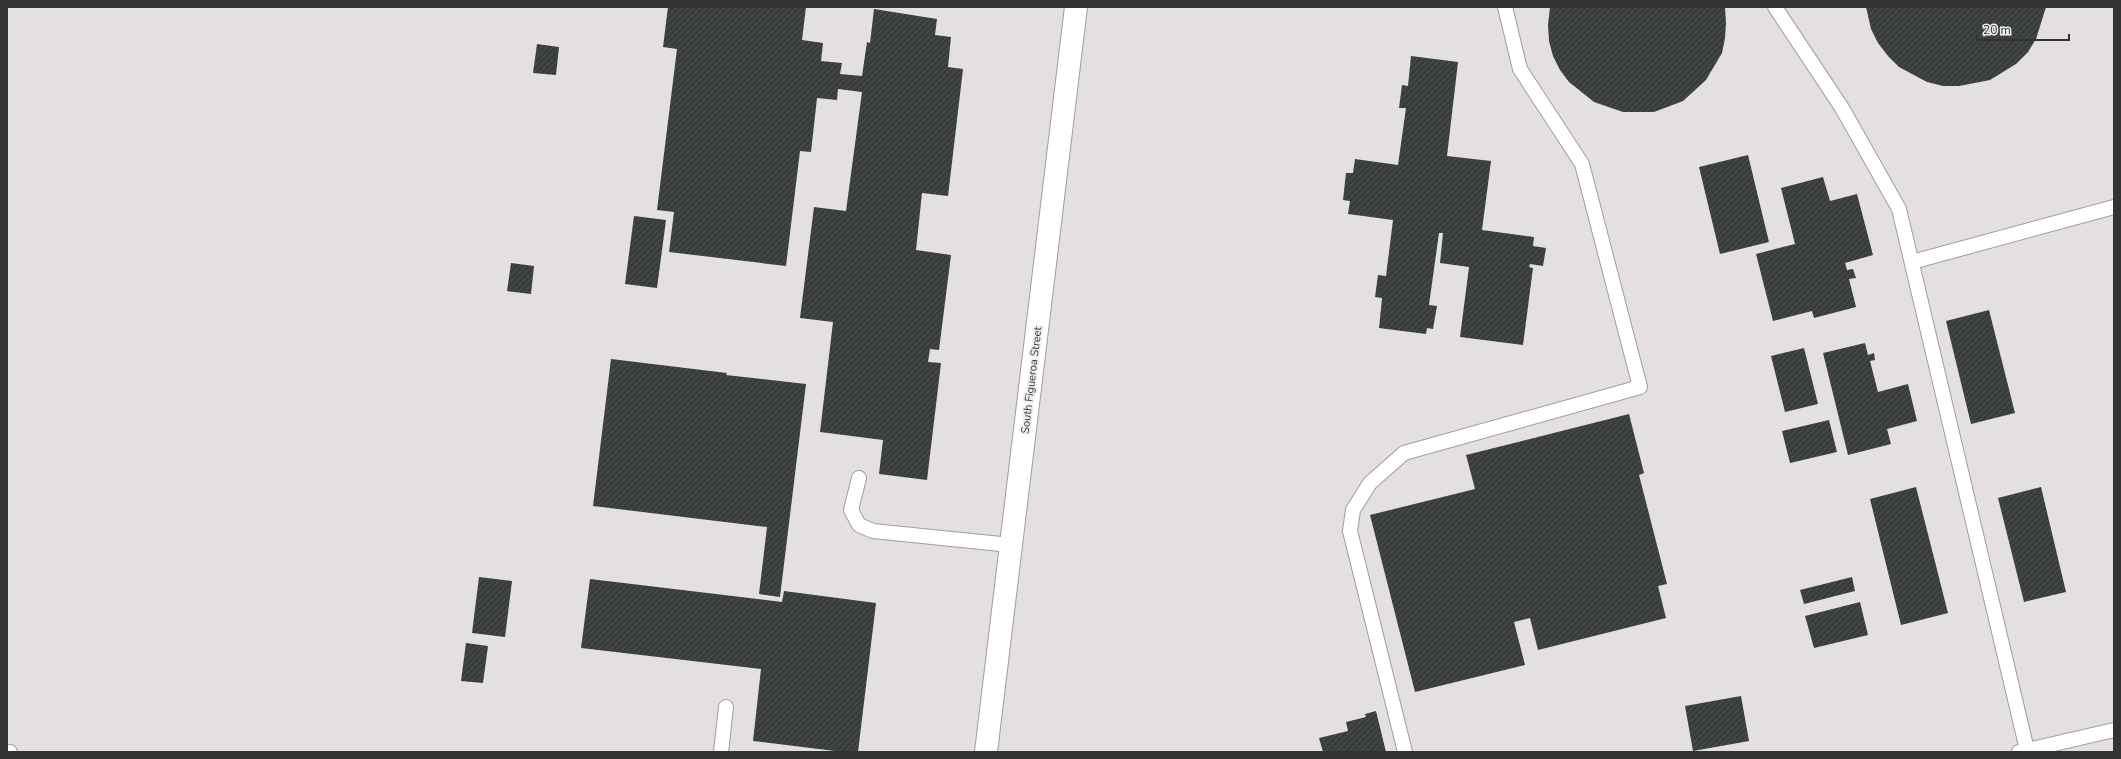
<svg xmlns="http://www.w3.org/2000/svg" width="2121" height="759" viewBox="0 0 2121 759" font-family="'Nunito Sans',sans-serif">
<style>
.building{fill:url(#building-hatch)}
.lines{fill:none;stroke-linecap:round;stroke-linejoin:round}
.service-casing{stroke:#a09da0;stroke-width:16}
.secondary-casing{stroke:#a09da0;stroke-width:24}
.service{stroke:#fff;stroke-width:14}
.secondary{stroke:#fff;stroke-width:22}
.labels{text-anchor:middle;stroke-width:4;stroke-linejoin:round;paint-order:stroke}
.street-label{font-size:11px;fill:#343334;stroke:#f0edf0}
</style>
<defs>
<pattern id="building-hatch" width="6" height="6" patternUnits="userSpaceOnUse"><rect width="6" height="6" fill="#393d3b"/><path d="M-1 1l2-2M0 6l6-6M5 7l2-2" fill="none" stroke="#4e514f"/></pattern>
</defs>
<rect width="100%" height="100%" fill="#e3dfe3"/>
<path class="building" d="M668,7H806L802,40L823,43L821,61L842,63L840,74L862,76L867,42L870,43L874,9L937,19L935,35L951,37L948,67L963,69L948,196L922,193L916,250L951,255L939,350L930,349L928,362L941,363L927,480L879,474L883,440L820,432L833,322L800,318L814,207L846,211L862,92L838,89L837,100L817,98L811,152L800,151L786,266L669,252L674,212L657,210L677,49L663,47Z
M1550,7H1725L1726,23L1725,38L1722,53L1706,80L1683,101L1654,112H1623L1594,102L1569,82L1560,70L1553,56L1549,41L1548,25Z
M1866,7H2046L2036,39L2028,52L2016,64L1990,80L1959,86H1943L1927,82L1899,67L1888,56L1878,43L1871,29Z
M537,44L559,47L556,75L533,73Z
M1411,56L1458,62L1447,156L1491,161L1482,230L1534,237L1533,246L1546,248L1543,266L1530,264L1529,267L1533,268L1523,345L1460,337L1469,267L1440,263L1443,233H1439L1429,305L1437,306L1433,329L1427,328L1426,334L1379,328L1382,298L1375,297L1378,275L1386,276L1393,220L1348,214L1350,201L1343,200L1346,173H1353L1355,159L1398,165L1406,108H1399L1402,85L1408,86Z
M1748,155L1769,242L1720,254L1699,167Z
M1823,177L1830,201L1857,194L1873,255L1845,263L1847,270L1853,269L1856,278L1849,279L1856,307L1814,318L1812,311L1773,321L1756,254L1795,244L1781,188Z
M634,216L666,220L657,288L625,284Z
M511,263L534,266L531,294L507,291Z
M1989,310L2015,413L1971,424L1946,321Z
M1865,343L1868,355L1874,353L1875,360L1870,361L1878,392L1908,384L1917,421L1887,429L1891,444L1848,455L1823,353Z
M1804,348L1818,404L1785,412L1771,356Z
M611,359L727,373L726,375L806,384L780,597L759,594L767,527L593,506Z
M1629,414L1644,473L1639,475L1667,584L1658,586L1666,618L1538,650L1530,618L1514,622L1525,665L1415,692L1370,515L1475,489L1466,455Z
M1829,420L1837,452L1790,463L1782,431Z
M1916,487L1948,613L1901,625L1870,499Z
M2041,487L2066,592L2024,602L1998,498Z
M479,577L512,581L505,637L472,633Z
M1852,577L1855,591L1804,604L1800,590Z
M590,579L782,602L784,591L876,603L858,752H843L753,741L761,669L581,648Z
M1860,602L1868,635L1814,648L1805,616Z
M466,643L488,646L483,683L461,681Z
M1741,696L1749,741L1693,751L1685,706Z
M1376,711L1386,752H1323L1319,738L1348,731L1346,722L1366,717L1365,714Z"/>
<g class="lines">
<defs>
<path id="service" d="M1775,7L1842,108L1899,209L2027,750
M1912,262L2114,207
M859,478L851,510L859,525L873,531L1011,545
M7,752H10
M721,752L726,707
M1405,752L1350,531L1353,510L1370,483L1404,453L1640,387L1582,164L1520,69L1505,7
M2019,752L2114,730"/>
<path id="secondary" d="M986,752L1076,7"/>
</defs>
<use href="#service" class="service-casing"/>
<use href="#secondary" class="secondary-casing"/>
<use href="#service" class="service"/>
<use href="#secondary" class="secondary"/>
</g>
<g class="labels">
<g class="street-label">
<text transform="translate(1031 380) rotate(-83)" y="4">South Figueroa Street</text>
</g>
</g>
<rect width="2121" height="759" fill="none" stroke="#343334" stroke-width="16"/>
<path d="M1977 34v6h92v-6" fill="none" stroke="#343334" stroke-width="2"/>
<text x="1983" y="34" font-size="12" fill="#343334" stroke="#f0edf0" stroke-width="3" paint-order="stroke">20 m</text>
</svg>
